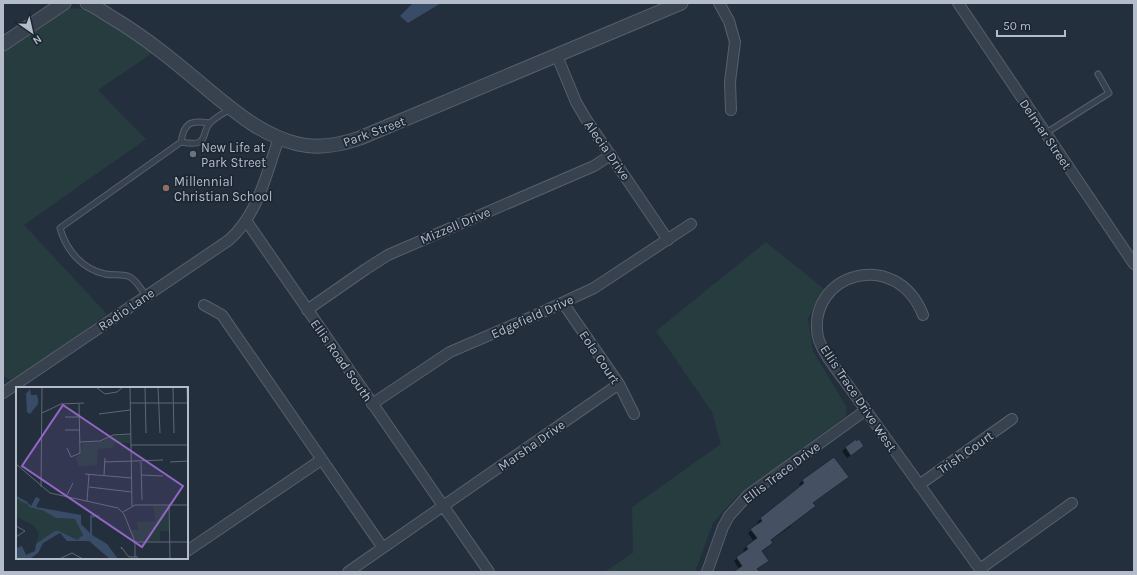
<svg xmlns="http://www.w3.org/2000/svg" width="1137" height="575" viewBox="0 0 1137 575" font-family="Karla,sans-serif">
<style>
.green{fill:#263c3f}
.water{fill:#394c67}
.shadow{fill:#0007}
.building{fill:#455162;stroke:#1f2835}
.lines{fill:none;stroke-linecap:round;stroke-linejoin:round}
.service-casing{stroke:#565f6c;stroke-width:7}
.minor-casing{stroke:#565f6c;stroke-width:12}
.tertiary-casing{stroke:#565f6c;stroke-width:15}
.service{stroke:#38414e;stroke-width:5}
.minor{stroke:#38414e;stroke-width:10}
.tertiary{stroke:#38414e;stroke-width:13}
.worship-dot{fill:#6b7280;stroke:#1d2633;stroke-width:1.5}
.education-dot{fill:#8d6e63;stroke:#1d2633;stroke-width:1.5}
.labels{text-anchor:middle;stroke-width:3.5;stroke-linejoin:round;paint-order:stroke}
.street-label{font-size:13px;fill:#b4bcc9;stroke:#1d2633}
.poi-label{font-size:13px;fill:#b4bcc9;stroke:#1d2633;text-anchor:start}
.inset-river{fill:none;stroke:#394c67;stroke-width:2}
.inset-road{fill:none;stroke:#5e6776;stroke-width:1}
.view{fill:#9266c3;fill-opacity:0.15;stroke:#9266c3;stroke-width:2}
.inset-edge{fill:none;stroke:#b4bcc9;stroke-width:2}
</style>
<rect width="100%" height="100%" fill="#242f3e"/>
<path class="green" d="M61,8L85,9L154,52L98,90L146,139L24,225L107,314L23,374L10,380L3,376V51Z
M766,242L824,289L808,319L813,351L847,408L846,416L735,498L713,523L695,572H604L633,553L632,507L721,444L712,412L656,331Z"/>
<path class="water" d="M413,3H441L408,23L400,16Z"/>
<path class="shadow" d="M856,440L860,449L847,458L842,451Z
M834,458L813,503L792,523L790,527L770,541L772,543L761,552L757,572H735L739,569L734,561L744,552L743,550L746,547L754,542L748,533L758,524L757,522L801,487L799,484L802,481Z"/>
<path class="building" d="M856,439L857,441L859,439L864,446L851,456L845,447Z
M834,457L849,477L813,503L816,506L771,540L773,543L762,551L769,561L757,569L760,572H733L742,566L736,557L748,549L746,546L757,538L750,529L762,521L760,518L804,483L802,480Z"/>
<g class="lines">
<defs>
<path id="service" d="M1046,133L1109,93L1098,74
M181,142C184,123 190,120 209,123
M146,296C141,289 137,281 130,277C123,273 113,276 105,274C82,269 66,250 60,228L181,142C212,148 199,133 211,122C216,117 224,113 230,109"/>
<path id="minor" d="M719,3L729,21L735,42L730,82L731,110
M958,3L1134,264
M557,56L576,102L586,119L668,240
M247,222L489,572
M563,303L619,384L634,414
M204,305L222,315L383,548
M307,310L366,269L388,255L594,166L611,155
M923,315C896,246 806,274 818,337C822,354 845,380 855,395C897,454 940,513 982,572
M3,393L229,240C259,213 266,174 279,138
M372,404L450,352L536,315L594,288L691,224
M919,485L1012,419
M187,551L321,460
M980,569L1072,503
M348,572L619,384
M707,572L723,527L729,516L748,495L866,410"/>
<path id="tertiary" d="M87,3C95,6 103,12 111,17C147,38 180,66 212,93C239,115 264,136 298,144C319,149 340,145 360,138L681,3
M3,44L64,3"/>
</defs>
<use href="#service" class="service-casing"/>
<use href="#minor" class="minor-casing"/>
<use href="#tertiary" class="tertiary-casing"/>
<use href="#service" class="service"/>
<use href="#minor" class="minor"/>
<use href="#tertiary" class="tertiary"/>
</g>
<circle class="worship-dot" cx="193" cy="154" r="4"/>
<circle class="education-dot" cx="166" cy="188" r="4"/>
<g class="labels">
<g class="street-label">
<text transform="translate(374 131) rotate(-20)" y="5">Park Street</text>
<text transform="translate(1046 134) rotate(56)" y="5">Delmar Street</text>
<text transform="translate(608 150) rotate(55)" y="5">Alecia Drive</text>
<text transform="translate(455 225) rotate(-23)" y="5">Mizzell Drive</text>
<text transform="translate(126 309) rotate(-34)" y="5">Radio Lane</text>
<text transform="translate(532 316) rotate(-24)" y="5">Edgefield Drive</text>
<text transform="translate(600 357) rotate(56)" y="5">Eola Court</text>
<text transform="translate(342 360) rotate(55)" y="5">Ellis Road South</text>
<text transform="translate(859 398) rotate(56)" y="5">Ellis Trace Drive West</text>
<text transform="translate(531 445) rotate(-35)" y="5">Marsha Drive</text>
<text transform="translate(965 452) rotate(-35)" y="5">Trish Court</text>
<text transform="translate(781 472) rotate(-37)" y="5">Ellis Trace Drive</text>
</g>
<g class="poi-label">
<text x="201" y="152">New Life at<tspan x="201" dy="15">Park Street</tspan></text>
<text x="174" y="186">Millennial<tspan x="174" dy="15">Christian School</tspan></text>
</g>
</g>
<g transform="translate(16 387)">
<rect width="172" height="172" fill="#242f3e"/>
<path d="M114,48V56H99L96,61L82,62L81,78L63,80L60,71L65,65L66,56L84,55L97,49ZM0,112L10,114L13,120L28,124L40,131L59,132L67,148L61,153L43,144L20,157L23,146L17,138L1,130ZM137,119H152L153,144H144V154L120,155L114,143H122L121,135L140,134Z" fill="#263c3f"/>
<path d="M14,2L15,8H21L22,12V17L14,27L11,25L10,7ZM20,110L24,112L20,120L65,128V137L74,146V128H85L76,131V148L91,157L102,172H94L73,154H51L44,146L27,156L22,166L14,172H0V161L6,159L10,168L19,164L20,157L39,144H43L61,153L67,148L59,132L40,131L28,124L13,120L10,114L15,119Z" fill="#394c67"/>
<path class="inset-river" d="M0,110L11,116"/>
<path class="inset-road" d="M80,0L89,7L101,5L107,0M114,0L116,119M129,0L130,46M142,0L144,46M157,0L158,46M171,0L172,39M114,16H172M26,26L45,17L68,16M83,27L114,23M49,30H63M49,43H64M64,55L84,54L97,48L115,47M115,58H172M51,61L55,70L64,66L63,17M88,75L147,73M125,75L126,113M154,75L172,74M0,77L34,106L102,121L108,127L119,155H172M69,87L116,91M88,88L89,71M125,88L147,89M25,100L26,0M73,100L116,105M50,110L57,96M71,114L73,87M153,118L154,172M107,125L119,118H172M0,139L9,144L0,150M106,162L105,160L113,170H122M119,170V155M43,172L56,166L67,172"/>
<path class="view" d="M47,18L167,99L126,160L6,79Z"/>
<rect width="172" height="172" class="inset-edge"/>
</g>
<rect width="1137" height="575" fill="none" stroke="#b4bcc9" stroke-width="8"/>
<g transform="translate(32 32) rotate(146)" stroke="#1d2633" stroke-width="3" paint-order="stroke">
<path d="M0-3L7 15L0 10L-7 15Z" fill="#b4bcc9"/>
<text y="-6" font-size="11" font-weight="bold" text-anchor="middle" fill="#b4bcc9">N</text>
</g>
<path d="M997 30v6h68v-6" fill="none" stroke="#b4bcc9" stroke-width="2"/>
<text x="1003" y="30" font-size="12" fill="#b4bcc9" stroke="#1d2633" stroke-width="3" paint-order="stroke">50 m</text>
</svg>
